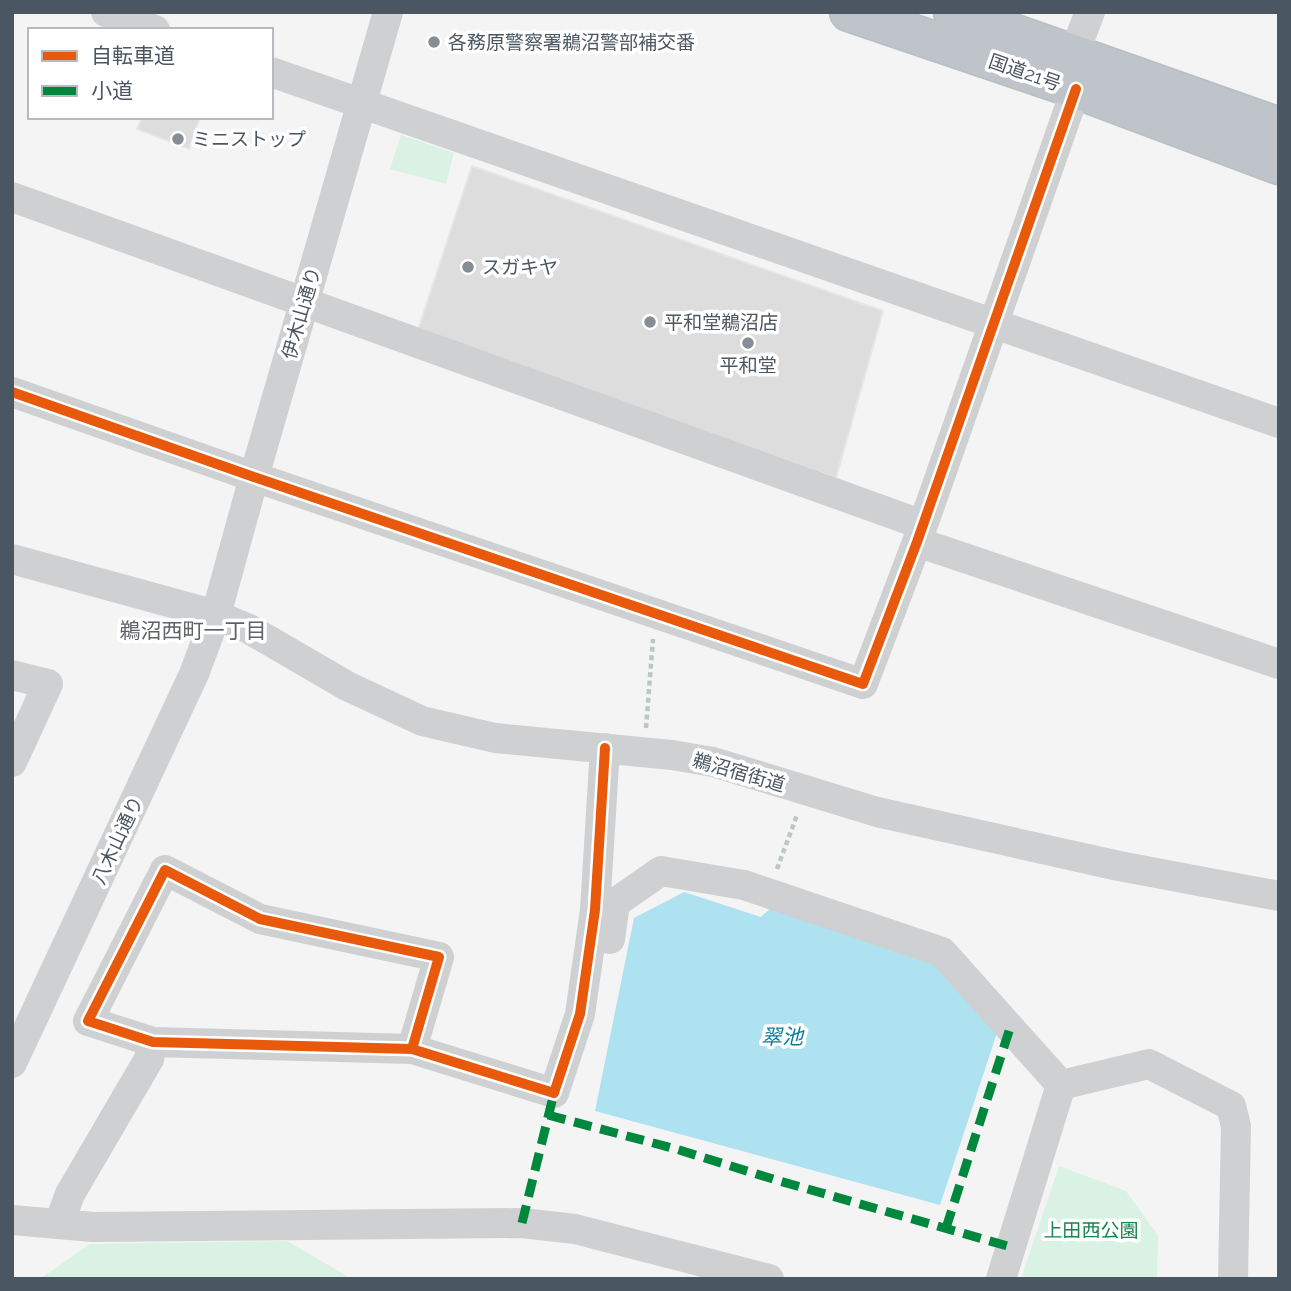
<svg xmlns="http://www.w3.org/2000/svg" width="1291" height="1291" viewBox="0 0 1291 1291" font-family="Raleway,'Noto Sans JP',sans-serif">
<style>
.green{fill:#d9f2e3}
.water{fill:#aee2f0}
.building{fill:#ddddde;stroke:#e5e6e7;stroke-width:2}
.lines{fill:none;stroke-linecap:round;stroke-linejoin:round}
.highway-casing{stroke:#b9bec3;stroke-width:41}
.path{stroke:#bcc7c4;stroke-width:4.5;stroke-dasharray:5 3.5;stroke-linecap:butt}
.minor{stroke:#ced0d2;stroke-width:30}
.highway{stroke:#bec4c9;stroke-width:38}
.quiet{stroke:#00873e;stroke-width:9;stroke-dasharray:18 9;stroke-linecap:butt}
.cycleway-casing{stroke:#fff;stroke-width:15}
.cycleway{stroke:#e8590c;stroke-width:10}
.poi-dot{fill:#868d94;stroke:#fff;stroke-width:2.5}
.labels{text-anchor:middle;stroke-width:7;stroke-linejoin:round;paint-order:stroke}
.poi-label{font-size:19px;fill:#4a5661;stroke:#fff;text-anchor:start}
.street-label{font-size:19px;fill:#4a5661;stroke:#fff}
.park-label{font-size:19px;fill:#17864f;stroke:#fff}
.neighbourhood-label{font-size:21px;fill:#5f6368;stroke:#fff}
.water-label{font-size:21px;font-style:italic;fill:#0c7c9b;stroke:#fff}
</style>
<rect width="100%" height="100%" fill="#f4f4f4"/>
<path class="green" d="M401,135L454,153L446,184L390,169Z
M1059,1166L1126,1191L1158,1235L1157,1279H1021Z
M287,1241L352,1279H40L90,1244Z"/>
<path class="water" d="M684,892L761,917L773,906L940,961L998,1030L940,1205L595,1111L634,918Z"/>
<path class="building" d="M142,117H200L189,149L137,129Z
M472,166L883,311L836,478L417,333Z"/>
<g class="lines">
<defs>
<path id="highway" d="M849,12L1076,89L1279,165
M953,12L1279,127"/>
</defs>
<use href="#highway" class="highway-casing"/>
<path class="path" d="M646,728L653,639
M777,869L797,815"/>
<path class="minor" d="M106,12L155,30
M1073,56L1090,12
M271,72L1279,423
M12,197L923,525
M12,392L254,477L863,684L917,542L1076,89
M917,542L1279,664
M12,559L216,615L249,629L347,686L422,721L495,738L672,755L713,762L877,812L1119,866L1279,896
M12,675L48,684L12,762
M610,939L615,903L661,871L744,885L942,952L1061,1085L1149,1064L1231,1106L1236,1126L1233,1279
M412,1049L439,957L260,919L165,870L88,1021L153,1042L412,1049L554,1093L580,1014L595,910L605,748
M12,1063L194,674L216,615L254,477L388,12
M12,1220L93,1227L522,1223L575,1229L769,1279
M59,1224L70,1194L149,1059L153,1042
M1001,1279L1061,1085"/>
<use href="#highway" class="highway"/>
<path class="quiet" d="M548,1115L676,1149L776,1180L1011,1247
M522,1223L554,1093
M946,1228L1010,1028"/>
<defs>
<path id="cycleway" d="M12,392L254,477L863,684L917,542L1076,89
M412,1049L439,957L260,919L165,870L88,1021L153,1042L412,1049L554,1093L580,1014L595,910L605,748"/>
</defs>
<use href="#cycleway" class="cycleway-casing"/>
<use href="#cycleway" class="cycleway"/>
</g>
<g class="poi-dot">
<circle cx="434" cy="42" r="7"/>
<circle cx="178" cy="139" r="7"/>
<circle cx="468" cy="267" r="7"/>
<circle cx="650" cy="322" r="7"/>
<circle cx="748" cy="343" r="7"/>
</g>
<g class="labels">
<g class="poi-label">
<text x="448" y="49">各務原警察署鵜沼警部補交番</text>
<text x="192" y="146">ミニストップ</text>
<text x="482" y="274">スガキヤ</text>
<text x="664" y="329">平和堂鵜沼店</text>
<text x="748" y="372" text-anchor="middle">平和堂</text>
</g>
<g class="street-label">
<text transform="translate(1025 72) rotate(19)" y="7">国道21号</text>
<text transform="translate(301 313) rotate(-74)" y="7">伊木山通り</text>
<text transform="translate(739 772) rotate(16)" y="7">鵜沼宿街道</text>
<text transform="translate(117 840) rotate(-65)" y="7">八木山通り</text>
</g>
<g class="park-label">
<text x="1091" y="1237">上田西公園</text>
</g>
<g class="neighbourhood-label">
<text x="193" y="638">鵜沼西町一丁目</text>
</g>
<g class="water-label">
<text x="782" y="1044">翠池</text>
</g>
</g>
<rect width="1291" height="1291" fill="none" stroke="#4a5661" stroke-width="28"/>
<rect x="28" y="28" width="245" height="91" fill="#ffffff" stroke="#b7bbc0" stroke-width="2"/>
<rect x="42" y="51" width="35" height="10" fill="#e8590c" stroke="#b7bbc0" stroke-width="2"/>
<text x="91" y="63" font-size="21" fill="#4a5661">自転車道</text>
<rect x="42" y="86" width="35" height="10" fill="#00873e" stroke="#b7bbc0" stroke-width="2"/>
<text x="91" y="98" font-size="21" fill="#4a5661">小道</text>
</svg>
